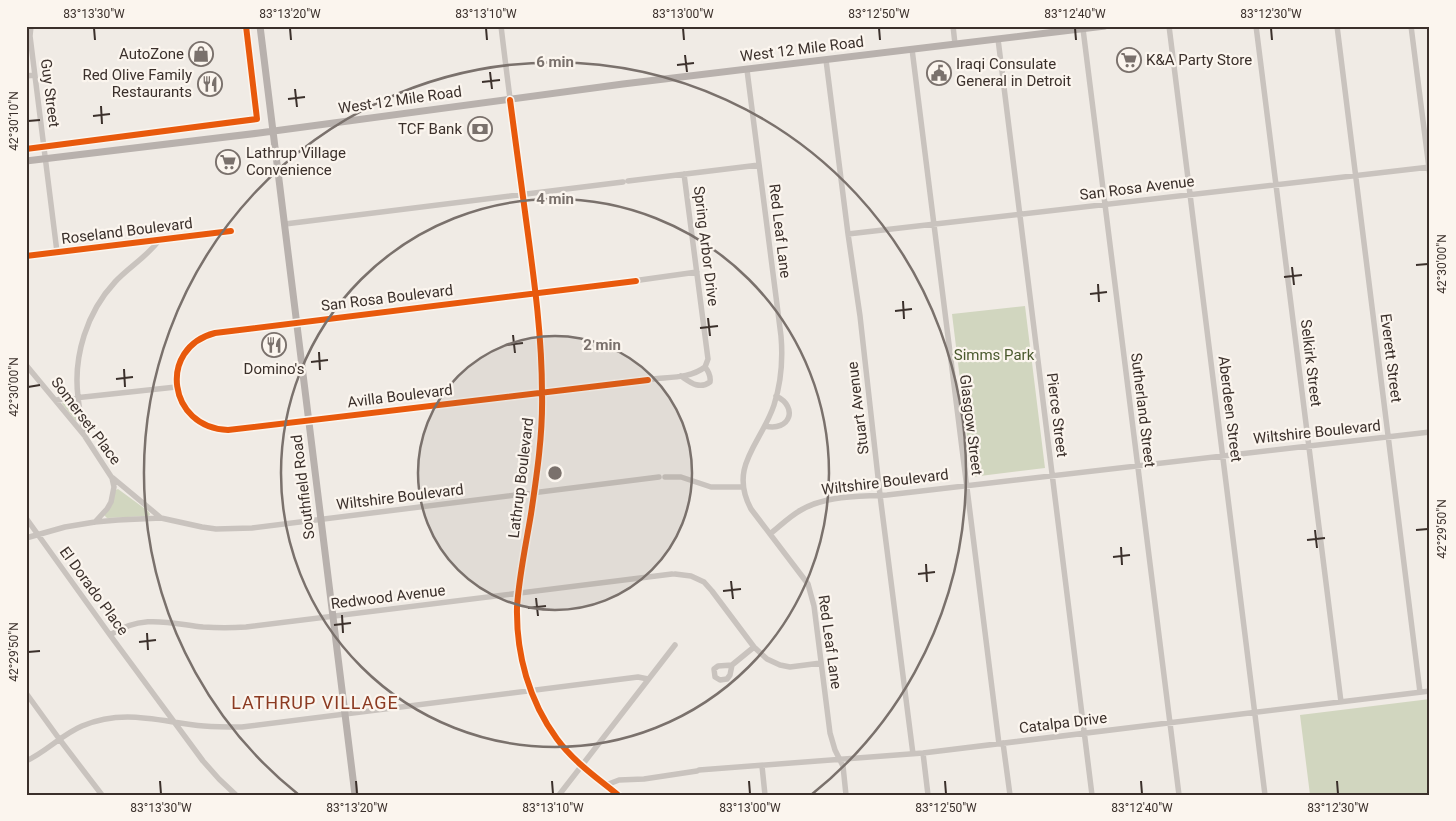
<svg xmlns="http://www.w3.org/2000/svg" width="1456" height="821" viewBox="0 0 1456 821" font-family="Roboto,sans-serif">
<style>
.green{fill:#d1d6bf}
.lines{fill:none;stroke-linecap:round;stroke-linejoin:round}
.minor{stroke:#c9c3be;stroke-width:5.5}
.major{stroke:#b8b1ad;stroke-width:7}
.cycleway-casing{stroke:#fbf5ee;stroke-width:9}
.cycleway{stroke:#e8590c;stroke-width:6}
.ticks{fill:none;stroke:#3b302b;stroke-width:2}
.ring{fill:none;stroke:#7a716c;stroke-width:2.5}
.labels{text-anchor:middle;stroke-width:4.5;stroke-linejoin:round;paint-order:stroke}
.street-label{font-size:15px;fill:#3b302b;stroke:#fbf5ee}
.poi-label{font-size:15px;fill:#3b302b;stroke:#fbf5ee;text-anchor:end}
.park-label{font-size:15px;fill:#4a5a2e;stroke:#fbf5ee}
.quarter-label{font-size:18px;letter-spacing:1px;fill:#8c3b22;stroke:#fbf5ee}
.centre{fill:#7a716c;stroke:#fbf5ee;stroke-width:2.5}
.ring-label{font-size:15px;text-anchor:middle;font-weight:bold;fill:#7a716c;stroke:#fbf5ee;stroke-width:4.5;stroke-linejoin:round;paint-order:stroke}
.neatline{fill:none;stroke:#3b302b;stroke-width:2}
.ticks-label{font-size:12px;text-anchor:middle;fill:#3b302b}
</style>
<rect width="100%" height="100%" fill="#f0ebe5"/>
<path class="green" d="M1025,306L1045,468L972,477L952,314Z
M72,401L75,402L76,404L79,419L76,421L62,404L63,402Z
M118,489L148,511L150,514L149,516L107,518L104,515L116,490Z
M1430,699V795H1310L1300,715Z"/>
<g class="lines">
<path class="minor" d="M31,26L30,36L57,252
M501,26C508,85 516,145 524,204C533,272 543,340 542,410C542,453 534,496 527,539C520,583 512,627 524,672C534,708 555,742 583,767C594,777 607,785 618,795
M953,26L955,44
M1169,26L1265,795
M1256,26L1341,702
M1337,26L1420,692
M1411,26L1430,176
M1083,29L1179,795
M998,39L1092,795
M912,49L999,744
M826,60L848,234L860,316L880,495L913,754
M747,70L781,336C783,359 781,383 774,405C761,444 728,466 751,509L808,584L814,606L830,733L835,750L843,766L846,795
M26,76L35,75
M684,174L708,359L705,367
M628,181L759,165
M285,224L623,182
M848,234L1430,167
M26,256L231,231
M640,280L697,272
M636,281L215,333C157,348 168,428 228,430L648,380
M26,365L84,435L112,478L114,487L111,502L107,509L95,522
M681,376C690,382 699,390 710,382C711,376 709,372 705,367
M653,379C670,377 691,378 705,367
M56,400L176,387
M765,426C790,432 799,407 776,396
M84,435C83,422 79,410 78,397C73,356 87,312 115,282C129,267 148,256 160,239
M665,477H681L711,487H743
M113,478L161,518
M26,518L110,635L203,761L219,779L236,795
M770,534C780,526 790,516 801,510C827,495 858,497 887,495L1430,432
M26,538L65,527L95,522L118,520L161,518L202,527L216,529L252,528L659,477
M675,574L691,576L704,582L712,591L754,647L767,659L780,665L790,667L821,663
M110,635C142,614 168,623 203,627C218,628 231,628 246,627L672,574
M732,665L730,675L727,679L720,680L715,677L714,669L718,666L732,665L754,647
M26,693L60,740L102,795
M1003,743L1010,795
M923,753L928,795
M26,761C46,752 61,735 82,726C125,708 160,722 204,726C216,727 229,727 242,727L638,677L648,679
M762,766L765,795
M699,770L923,753L1430,691
M606,785L619,780L644,779L697,771
M559,795L675,645"/>
<path class="major" d="M260,26L355,795
M26,161L259,133L623,84L1105,26"/>
<defs>
<path id="cycleway" d="M510,100C515,137 520,175 525,212C533,272 542,332 542,393C543,433 537,474 531,514C526,544 519,576 517,607C516,654 529,701 557,739C574,762 596,777 618,795
M26,149L257,119L246,26
M26,256L231,231
M636,281L215,333C157,348 168,428 228,430L648,380"/>
</defs>
<use href="#cycleway" class="cycleway-casing"/>
<use href="#cycleway" class="cycleway"/>
</g>
<path class="ticks" d="M94,28L95,40M290,28L291,40M486,28L487,40M683,28L684,40M879,28L880,40M1075,28L1076,40M1271,28L1272,40M685,55L687,72M677,65L694,63M490,72L492,89M482,82L500,80M295,89L297,107M288,99L305,97M101,106L102,124M93,116L110,114M28,121L40,120M1416,265L1428,264M1292,267L1294,285M1284,277L1302,275M1098,284L1099,302M1090,294L1107,292M903,301L904,319M895,311L912,309M708,318L710,336M700,328L718,326M513,335L515,353M505,345L523,343M319,352L320,370M311,362L328,360M124,369L125,387M116,379L133,377M28,387L40,385M1315,530L1317,548M1416,530L1428,529M1307,540L1325,538M1121,547L1122,565M1113,557L1130,555M926,564L927,582M918,574L935,572M731,581L733,599M723,591L741,589M536,598L538,616M528,608L546,606M342,615L343,633M334,625L351,623M147,633L148,650M139,642L156,640M28,652L40,651M160,781L161,794M356,781L357,794M552,781L553,794M749,781L750,794M945,781L946,794M1141,781L1142,794M1337,781L1338,794"/>
<circle cx="555" cy="473" r="137" fill="#7a716c" fill-opacity=".12"/>
<g class="ring">
<circle cx="555" cy="473" r="137"/>
<circle cx="555" cy="473" r="274"/>
<path d="M299 795A411 411 0 1 1 811 795"/>
</g>
<defs>
<symbol id="shop-ring" viewBox="-11 -11 22 22"><circle r="9.5" fill="#fbf5ee" stroke="#7a716c" stroke-width="1.5"/><path d="M-5-2.5h2.3a2.7 3.5 0 0 1 5.4 0H5L5.5 6h-11ZM-1.5-2.5h3a1.5 2.3 0 0 0-3 0Z" fill="#7a716c"/></symbol>
<symbol id="supermarket-ring" viewBox="-11 -11 22 22"><circle r="9.5" fill="#fbf5ee" stroke="#7a716c" stroke-width="1.5"/><path d="M-6-5.5h2.5l.6 2H6L4.5 2H-2.5L-4.4-4H-6ZM-1.5 3.2a1.3 1.3 0 1 0 .1 0ZM3 3.2a1.3 1.3 0 1 0 .1 0Z" fill="#7a716c"/></symbol>
<symbol id="civic-ring" viewBox="-11 -11 22 22"><circle r="9.5" fill="#fbf5ee" stroke="#7a716c" stroke-width="1.5"/><path d="M-.6-6.5H3V-4.5H.6V-3L4-1V1h2V6H-6V1h2V-1L-.6-3ZM-1.2 2.5V6h2.4V2.5Z" fill="#7a716c"/></symbol>
<symbol id="restaurant-ring" viewBox="-11 -11 22 22"><circle r="9.5" fill="#fbf5ee" stroke="#7a716c" stroke-width="1.5"/><path d="M-5-6h1v4h1v-4h1v4h1v-4h1v5L-1.5 .5V6h-2V.5L-5-1ZM5-6V6H3V1.5H1.5Q1.5-4 5-6Z" fill="#7a716c"/></symbol>
<symbol id="bank-ring" viewBox="-11 -11 22 22"><circle r="9.5" fill="#fbf5ee" stroke="#7a716c" stroke-width="1.5"/><path d="M-6-4H6V4H-6ZM0-2.3a2.3 2.3 0 1 0 0 4.6a2.3 2.3 0 1 0 0-4.6Z" fill="#7a716c"/></symbol>
</defs>
<g fill-rule="evenodd">
<use href="#shop-ring" x="187" y="40" width="28" height="28"/>
<use href="#supermarket-ring" x="1115" y="46" width="28" height="28"/>
<use href="#civic-ring" x="925" y="59" width="28" height="28"/>
<use href="#restaurant-ring" x="196" y="70" width="28" height="28"/>
<use href="#bank-ring" x="466" y="115" width="28" height="28"/>
<use href="#supermarket-ring" x="214" y="148" width="28" height="28"/>
<use href="#restaurant-ring" x="260" y="331" width="28" height="28"/>
</g>
<g class="labels">
<g class="street-label">
<text transform="translate(802 49) rotate(-7)" y="5">West 12 Mile Road</text>
<text transform="translate(50 93) rotate(83)" y="5">Guy Street</text>
<text transform="translate(400 100) rotate(-8)" y="5">West 12 Mile Road</text>
<text transform="translate(1137 188) rotate(-7)" y="5">San Rosa Avenue</text>
<text transform="translate(127 231) rotate(-7)" y="5">Roseland Boulevard</text>
<text transform="translate(780 231) rotate(83)" y="5">Red Leaf Lane</text>
<text transform="translate(706 246) rotate(83)" y="5">Spring Arbor Drive</text>
<text transform="translate(387 298) rotate(-7)" y="5">San Rosa Boulevard</text>
<text transform="translate(1391 358) rotate(83)" y="5">Everett Street</text>
<text transform="translate(1311 363) rotate(83)" y="5">Selkirk Street</text>
<text transform="translate(400 396) rotate(-7)" y="5">Avilla Boulevard</text>
<text transform="translate(858 408) rotate(-97)" y="5">Stuart Avenue</text>
<text transform="translate(1230 409) rotate(83)" y="5">Aberdeen Street</text>
<text transform="translate(1143 410) rotate(83)" y="5">Sutherland Street</text>
<text transform="translate(1057 415) rotate(83)" y="5">Pierce Street</text>
<text transform="translate(86 421) rotate(53)" y="5">Somerset Place</text>
<text transform="translate(971 425) rotate(83)" y="5">Glasgow Street</text>
<text transform="translate(1317 432) rotate(-6)" y="5">Wiltshire Boulevard</text>
<text transform="translate(521 478) rotate(-83)" y="5">Lathrup Boulevard</text>
<text transform="translate(885 482) rotate(-7)" y="5">Wiltshire Boulevard</text>
<text transform="translate(303 487) rotate(-97)" y="5">Southfield Road</text>
<text transform="translate(400 497) rotate(-7)" y="5">Wiltshire Boulevard</text>
<text transform="translate(94 591) rotate(54)" y="5">El Dorado Place</text>
<text transform="translate(388 597) rotate(-7)" y="5">Redwood Avenue</text>
<text transform="translate(830 642) rotate(82)" y="5">Red Leaf Lane</text>
<text transform="translate(1063 723) rotate(-7)" y="5">Catalpa Drive</text>
</g>
<g class="poi-label">
<text x="184" y="59">AutoZone</text>
<text x="1146" y="65" text-anchor="start">K&amp;A Party Store</text>
<text x="956" y="69" text-anchor="start">Iraqi Consulate<tspan x="956" dy="17">General in Detroit</tspan></text>
<text x="192" y="80">Red Olive Family<tspan x="192" dy="17">Restaurants</tspan></text>
<text x="462" y="134">TCF Bank</text>
<text x="246" y="158" text-anchor="start">Lathrup Village<tspan x="246" dy="17">Convenience</tspan></text>
<text x="274" y="374" text-anchor="middle">Domino's</text>
</g>
<g class="park-label">
<text x="994" y="360">Simms Park</text>
</g>
<g class="quarter-label">
<text x="315" y="709">LATHRUP VILLAGE</text>
</g>
</g>
<circle cx="555" cy="473" r="8" class="centre"/>
<g class="ring-label">
<text x="555" y="67">6 min</text>
<text x="555" y="204">4 min</text>
<text x="602" y="350">2 min</text>
</g>
<rect width="1456" height="821" fill="none" stroke="#fbf5ee" stroke-width="55"/>
<rect x="28" y="28" width="1400" height="766" class="neatline"/>
<g class="ticks-label">
<text x="94" y="18">83°13'30"W</text>
<text x="290" y="18">83°13'20"W</text>
<text x="486" y="18">83°13'10"W</text>
<text x="683" y="18">83°13'00"W</text>
<text x="879" y="18">83°12'50"W</text>
<text x="1075" y="18">83°12'40"W</text>
<text x="1271" y="18">83°12'30"W</text>
<text transform="translate(14 121) rotate(-90)" y="4">42°30'10"N</text>
<text transform="translate(1442 264) rotate(-90)" y="4">42°30'00"N</text>
<text transform="translate(14 387) rotate(-90)" y="4">42°30'00"N</text>
<text transform="translate(1442 529) rotate(-90)" y="4">42°29'50"N</text>
<text transform="translate(14 652) rotate(-90)" y="4">42°29'50"N</text>
<text x="161" y="812">83°13'30"W</text>
<text x="357" y="812">83°13'20"W</text>
<text x="553" y="812">83°13'10"W</text>
<text x="750" y="812">83°13'00"W</text>
<text x="946" y="812">83°12'50"W</text>
<text x="1142" y="812">83°12'40"W</text>
<text x="1338" y="812">83°12'30"W</text>
</g>
</svg>
